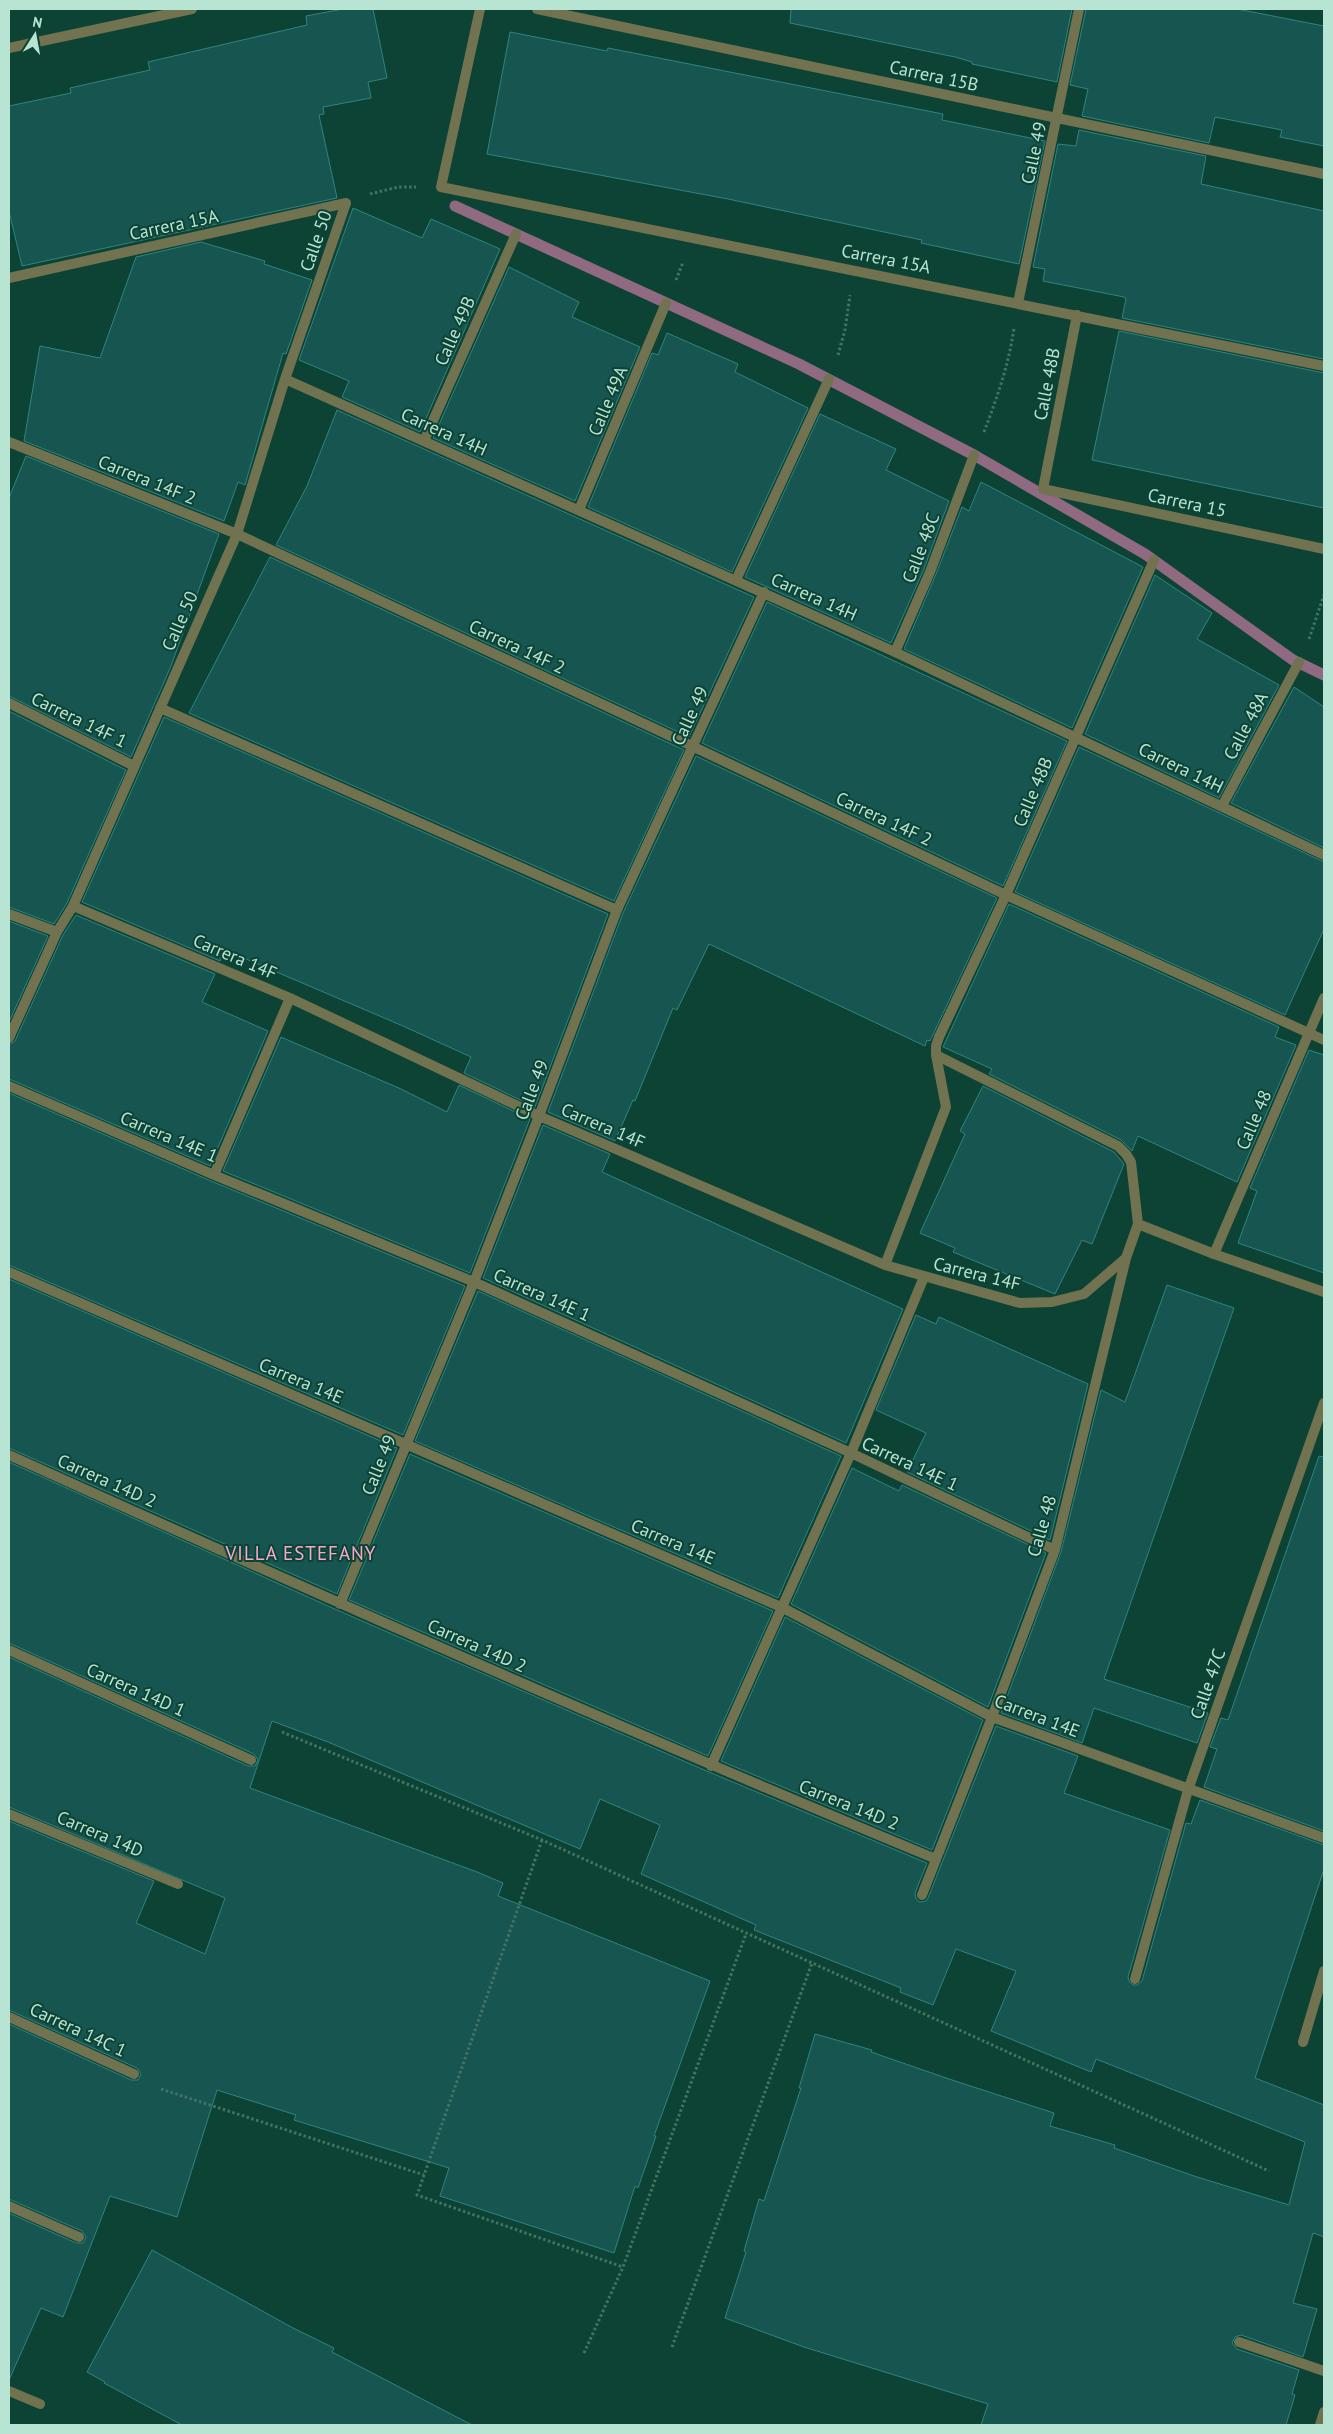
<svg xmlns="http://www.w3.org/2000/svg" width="1333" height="2434" viewBox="0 0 1333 2434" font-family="'PT Sans',sans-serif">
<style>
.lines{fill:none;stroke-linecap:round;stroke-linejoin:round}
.stream{stroke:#8f6a80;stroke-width:11}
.building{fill:#175551;stroke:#2e8580}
.path{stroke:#417465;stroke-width:3;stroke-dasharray:2.5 2.5;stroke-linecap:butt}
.lane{stroke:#707250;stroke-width:10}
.street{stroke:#707250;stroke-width:10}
.labels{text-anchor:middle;stroke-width:4;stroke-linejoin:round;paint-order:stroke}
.street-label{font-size:18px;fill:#b8e4d3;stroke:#0d4334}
.neighbourhood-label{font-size:19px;letter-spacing:1px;fill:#f6aace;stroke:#0d4334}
</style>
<rect width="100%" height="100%" fill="#0d4334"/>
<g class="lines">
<path class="stream" d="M455,206L799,364L974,455L1145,554L1293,660L1324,675"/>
</g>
<path class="building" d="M343,9H373L387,78L368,82L371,98L323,107L324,114L319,115L337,198L22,266L9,211V106L71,93L70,88L150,70L148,62L307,25L306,16Z
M791,9H1072L1057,82L972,64V62L955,57L790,23Z
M1086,9H1237L1324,26V146L1280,137L1282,130L1215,117L1209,143L1082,116L1088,89L1070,85Z
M510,32L607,51L608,48L943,114L942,120L1045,141L1019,264L921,243L922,240L728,199L487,154Z
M1079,130L1206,156L1201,184L1324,211V359L1122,318L1126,299L1124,297L1043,281L1045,269L1033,267L1058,144L1076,146Z
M353,208L422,238L431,219L500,249L420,432L342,397L349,381L299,360Z
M201,242L265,261L264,264L312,280L286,354L283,353L245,485L238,482L224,521L24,441L40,346L100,358L136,257Z
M509,267L579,302L572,317L640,347L575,501L433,438Z
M1119,331L1324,373V508L1092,460Z
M667,333L738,364L735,372L808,408L732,572L588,507L652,353L658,355Z
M337,410L754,597L689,737L276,545L307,486Z
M820,414L896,449L886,470L949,501L924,569L891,643L745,577Z
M26,456L219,534L171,666L131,757L9,696V498Z
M981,482L1143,567L1072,728L904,649L936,574L962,507L969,511Z
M270,557L684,750L614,901L189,713Z
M1155,575L1212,613L1197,639L1279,685L1219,798L1085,734Z
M767,602L1067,741L1003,886L702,743Z
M1294,687L1324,707V848L1231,803Z
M9,711L126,770L67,903L54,924L9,907Z
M164,717L608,914L535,1107L464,1073L471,1057L403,1026L225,950L220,961L82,902Z
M1079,747L1324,862V929L1285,1015L1015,892Z
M696,756L997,898L930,1041L927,1040L925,1046L709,944L677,1010L673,1008L635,1101L633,1100L615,1141L548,1112L623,913Z
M1009,904L1279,1027L1275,1037L1296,1045L1237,1182L1138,1136L1132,1151L1121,1140L989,1074L992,1069L943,1047Z
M76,915L215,974L202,1002L268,1031L210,1166L9,1079V1045L15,1041L63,935Z
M9,921L48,936L9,1022Z
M281,1037L401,1089L447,1112L459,1085L530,1119L470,1273L223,1171Z
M1309,1050L1324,1055V1273L1238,1243L1257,1191L1250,1188Z
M983,1086L1114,1152L1124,1164L1092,1244L1082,1240L1055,1294L953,1252L955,1248L920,1233L965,1134L960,1131Z
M9,1093L211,1181L465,1286L403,1435L9,1265Z
M543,1125L610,1154L602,1172L903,1309L846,1443L483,1278Z
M9,1279L397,1448L337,1594L9,1448Z
M1167,1285L1234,1308L1104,1679L1208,1713L1197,1743L1094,1708L1082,1743L1001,1713L1061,1552L1101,1390L1125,1402Z
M478,1291L841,1456L778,1598L415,1441Z
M916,1315L936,1324L939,1317L1088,1384L1050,1540L907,1472L926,1433L876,1410Z
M410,1454L773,1611L708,1756L349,1600Z
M1319,1456L1324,1457V1831L1204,1787L1217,1749L1210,1747L1221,1718L1228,1720Z
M9,1462L337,1610L709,1772L927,1863L915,1893L916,1899L920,1902L926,1901L928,1898L996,1726L1078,1756L1064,1793L1170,1830L1128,1977L1129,1981L1133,1985H1137L1142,1981L1186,1823L1191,1824L1200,1800L1324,1845V1869L1255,2078L1324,2105V2237L1313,2233L1293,2303L1317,2309L1303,2357L1241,2335L1235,2337L1232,2343L1237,2349L1299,2370L1292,2394L1295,2395L1286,2425H981L988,2404L804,2347L725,2318L746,2252L744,2251L759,2199L764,2201L801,2088H799L815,2034L872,2050L871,2052L952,2080L1054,2113L1050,2126L1115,2145L1114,2148L1197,2177L1289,2205L1305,2142L1096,2059L1091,2072L991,2031L1016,1971L956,1949L933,2005L900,1992L901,1988L754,1930L756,1925L641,1874L660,1825L600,1799L580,1849L328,1742L272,1721L250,1788L477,1872L503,1883L498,1896L710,1981L654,2136H656L638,2188L635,2186L614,2253L440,2196L449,2168L294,2120L296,2115L217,2090L177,2217L110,2196L63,2317L41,2308L9,2380V2213L76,2243H83L86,2237L82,2231L9,2199V2024L131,2080H138L141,2074L137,2068L9,2010V1821L154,1881L136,1923L205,1954L225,1898L9,1807V1657L248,1766H255L258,1760L254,1754L9,1643Z
M852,1468L899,1491L902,1485L1046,1553L988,1707L791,1604Z
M785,1617L983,1720L932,1850L721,1761Z
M152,2250L293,2328L334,2348L332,2352L472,2425H182L104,2383L105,2382L87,2372Z"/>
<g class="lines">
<path class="path" d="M370,194L398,187H416
M676,280L683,262
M838,355L845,330L850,295
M984,432C997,398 1009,364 1014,328
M1309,639L1324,595
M282,1732L542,1840L1269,2171
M542,1840L417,2195L623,2267
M161,2089L424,2175
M672,2347L812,1963
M584,2353L623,2267L746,1934"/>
<path class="lane" d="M480,9L441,187L1324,366
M537,9L1324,174
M1018,303L1079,9
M1077,315L1043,489L1324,549
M424,441L516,234
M579,510L666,303
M736,580L829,379
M895,652L930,572L974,455
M1222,806L1299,662
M939,1037L1006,895L1154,560
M1214,1254L1324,998"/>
<path class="street" d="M9,48L192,9
M9,278L346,203
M285,379L895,652L1324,855
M9,442L237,534L694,747L1006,895L1324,1040
M9,703L134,766
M160,708L617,910
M73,906L290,998L539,1116L885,1265L1020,1303L1052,1302L1084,1294L1126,1258
M9,914L57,932
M9,1038L57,932L73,906L237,534L285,379L346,203
M9,1086L214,1175L474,1282L851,1453L1055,1550
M214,1175L290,998
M1138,1224L1214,1254L1324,1292
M885,1265L946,1107L936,1055
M9,1272L781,1607L992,1717L1324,1838
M9,1455C316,1594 624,1730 936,1859
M340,1604L474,1282L539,1116L617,910L764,592
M9,1650L251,1760
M711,1766L851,1453L924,1277
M9,1814L178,1884
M922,1895L992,1717L1055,1550L1126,1258L1138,1224L1131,1162L1126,1154L1118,1146L936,1055V1046L939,1037
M1135,1979L1188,1790L1324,1403
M9,2017L134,2074
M1303,2042L1324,1971
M9,2206L79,2237
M1239,2342L1324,2371
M9,2391L40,2404
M1320,2425L1324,2412"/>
</g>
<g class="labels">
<g class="street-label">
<text transform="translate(934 76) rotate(12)" y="6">Carrera 15B</text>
<text transform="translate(1034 153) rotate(-78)" y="6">Calle 49</text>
<text transform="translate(174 225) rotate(-12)" y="6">Carrera 15A</text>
<text transform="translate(316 241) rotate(-71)" y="6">Calle 50</text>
<text transform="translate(886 259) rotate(11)" y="6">Carrera 15A</text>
<text transform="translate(455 331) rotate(-66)" y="6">Calle 49B</text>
<text transform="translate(1047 384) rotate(-79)" y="6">Calle 48B</text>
<text transform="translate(608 401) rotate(-67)" y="6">Calle 49A</text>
<text transform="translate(444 432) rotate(24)" y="6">Carrera 14H</text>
<text transform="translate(147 480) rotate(22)" y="6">Carrera 14F 2</text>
<text transform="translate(1187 503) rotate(12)" y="6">Carrera 15</text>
<text transform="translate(921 548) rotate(-69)" y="6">Calle 48C</text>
<text transform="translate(814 597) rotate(24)" y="6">Carrera 14H</text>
<text transform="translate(180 621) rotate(-66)" y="6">Calle 50</text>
<text transform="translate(517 647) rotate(25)" y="6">Carrera 14F 2</text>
<text transform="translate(690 716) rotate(-65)" y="6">Calle 49</text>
<text transform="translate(79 720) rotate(26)" y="6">Carrera 14F 1</text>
<text transform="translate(1246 726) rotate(-62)" y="6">Calle 48A</text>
<text transform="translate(1181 768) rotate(26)" y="6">Carrera 14H</text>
<text transform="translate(1033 792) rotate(-67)" y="6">Calle 48B</text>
<text transform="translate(884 819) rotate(25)" y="6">Carrera 14F 2</text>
<text transform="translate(235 957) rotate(23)" y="6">Carrera 14F</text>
<text transform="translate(532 1090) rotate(-69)" y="6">Calle 49</text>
<text transform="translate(1254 1120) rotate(-67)" y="6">Calle 48</text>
<text transform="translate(603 1126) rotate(23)" y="6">Carrera 14F</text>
<text transform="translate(169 1137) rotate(23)" y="6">Carrera 14E 1</text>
<text transform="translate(977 1274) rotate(14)" y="6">Carrera 14F</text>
<text transform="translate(542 1295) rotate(24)" y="6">Carrera 14E 1</text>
<text transform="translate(301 1381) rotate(23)" y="6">Carrera 14E</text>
<text transform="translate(910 1464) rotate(25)" y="6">Carrera 14E 1</text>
<text transform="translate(379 1465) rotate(-68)" y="6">Calle 49</text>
<text transform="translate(107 1481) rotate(24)" y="6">Carrera 14D 2</text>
<text transform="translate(1042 1526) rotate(-74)" y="6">Calle 48</text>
<text transform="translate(673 1542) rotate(23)" y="6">Carrera 14E</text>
<text transform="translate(477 1646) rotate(24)" y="6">Carrera 14D 2</text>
<text transform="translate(1208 1684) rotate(-71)" y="6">Calle 47C</text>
<text transform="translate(136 1690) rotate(24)" y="6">Carrera 14D 1</text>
<text transform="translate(1037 1716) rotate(21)" y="6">Carrera 14E</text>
<text transform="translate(849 1805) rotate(22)" y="6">Carrera 14D 2</text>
<text transform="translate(100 1834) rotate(23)" y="6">Carrera 14D</text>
<text transform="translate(78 2030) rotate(25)" y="6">Carrera 14C 1</text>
</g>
<g class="neighbourhood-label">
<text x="301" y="1560">VILLA ESTEFANY</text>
</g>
</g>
<rect width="1333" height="2434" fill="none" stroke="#b8e4d3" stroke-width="20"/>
<g transform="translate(35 35) rotate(11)" stroke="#0d4334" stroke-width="4" paint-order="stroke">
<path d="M0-4L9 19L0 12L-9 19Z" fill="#b8e4d3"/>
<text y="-8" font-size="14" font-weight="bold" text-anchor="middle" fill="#b8e4d3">N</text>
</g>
</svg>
